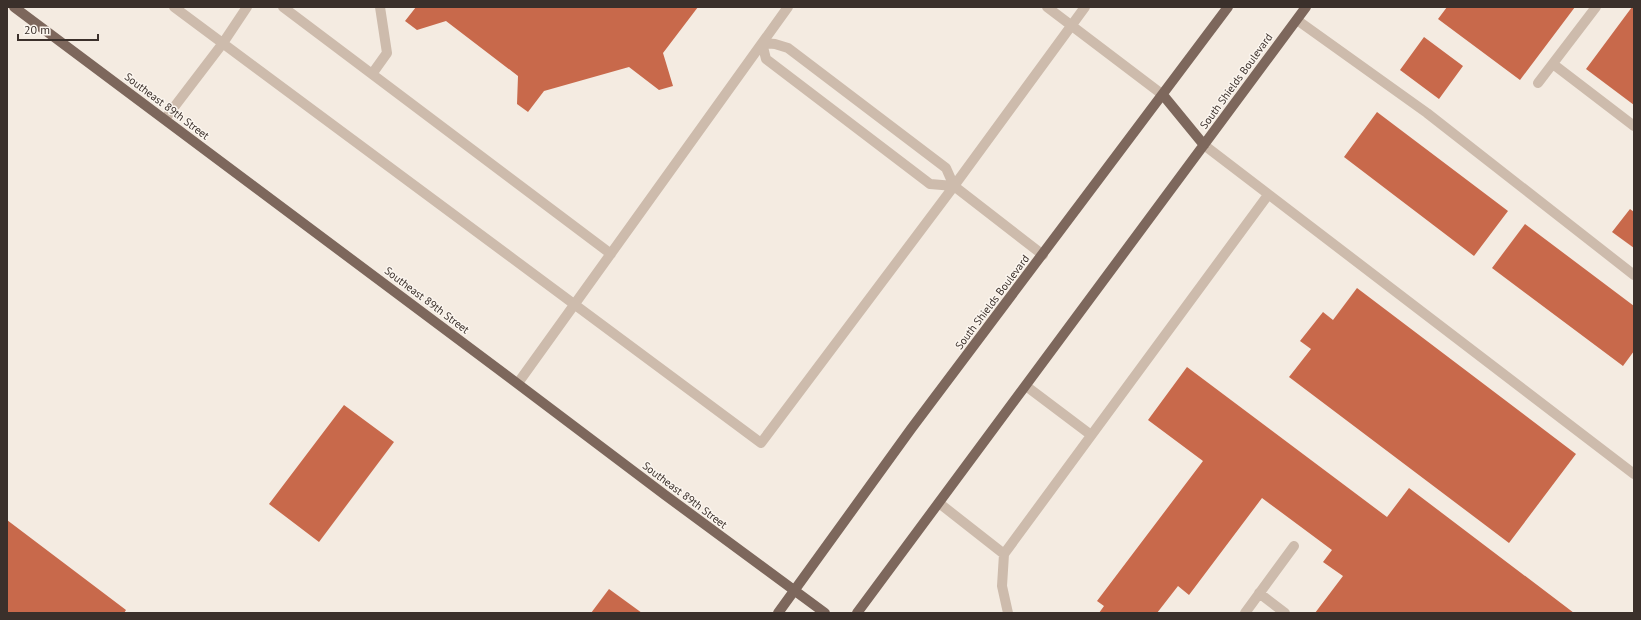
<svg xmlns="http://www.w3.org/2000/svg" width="1641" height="620" viewBox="0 0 1641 620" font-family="'PT Sans',sans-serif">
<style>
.building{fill:#c8694b}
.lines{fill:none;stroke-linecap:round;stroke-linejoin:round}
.minor{stroke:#cdbbac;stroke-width:10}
.major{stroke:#7d675c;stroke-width:10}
.labels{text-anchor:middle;stroke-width:3;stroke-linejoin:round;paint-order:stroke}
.street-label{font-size:11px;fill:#3b302b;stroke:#fbf5ee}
</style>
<rect width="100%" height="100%" fill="#f4ebe1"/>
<path class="building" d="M416,7H698L663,53L673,86L659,90L629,67L544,91L528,112L517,104L518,76L446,21L417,30L405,21Z
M1447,7H1575L1520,80L1438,19Z
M1632,7H1634V105L1586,69Z
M1424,37L1463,66L1439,99L1400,70Z
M1377,112L1508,211L1474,256L1344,157Z
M1630,209L1634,212V248L1612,232Z
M1525,224L1634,306V351L1623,366L1492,268Z
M1357,288L1576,454L1509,543L1289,377L1311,349L1300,341L1323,312L1333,320Z
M1187,367L1387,517L1409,488L1574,613H1315L1343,576L1323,562L1332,550L1262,498L1189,595L1178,586L1157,613H1099L1104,606L1097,601L1203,461L1148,420Z
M344,405L394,442L319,542L269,504Z
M7,520L126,610L124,613H9L7,611Z
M609,589L642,613H591Z"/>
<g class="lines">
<path class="minor" d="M174,7L761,443L954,186L1085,7
M283,7L611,254
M1047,7L1163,95
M1297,20L1427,113L1634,275
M1553,64L1634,126
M372,74L387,53L380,7
M1538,83L1596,7
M165,119L223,43L247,7
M1204,145L1634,474
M954,186L930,184L766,59L762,43L775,44L788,48L946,168L954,186L1043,255
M518,383L788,7
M1026,386L1091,435
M939,503L1004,554
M1259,593L1285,613
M1008,613L1002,586L1004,554L1268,195
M1245,613L1294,546"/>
<path class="major" d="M14,7L498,369L665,495L825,613
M1163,95L1204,145
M778,613L911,429L1228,7
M857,613L1306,7"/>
</g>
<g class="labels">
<g class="street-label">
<text transform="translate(1236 81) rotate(-54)" y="4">South Shields Boulevard</text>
<text transform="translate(167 106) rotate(37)" y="4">Southeast 89th Street</text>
<text transform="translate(427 300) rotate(37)" y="4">Southeast 89th Street</text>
<text transform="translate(992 302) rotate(-53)" y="4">South Shields Boulevard</text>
<text transform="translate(685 495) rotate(37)" y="4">Southeast 89th Street</text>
</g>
</g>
<rect width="1641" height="620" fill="none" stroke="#3b302b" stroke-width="16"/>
<path d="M18 34v6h80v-6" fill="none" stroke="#3b302b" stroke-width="2"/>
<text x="24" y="34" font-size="12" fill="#3b302b" stroke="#fbf5ee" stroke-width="3" paint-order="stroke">20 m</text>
</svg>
